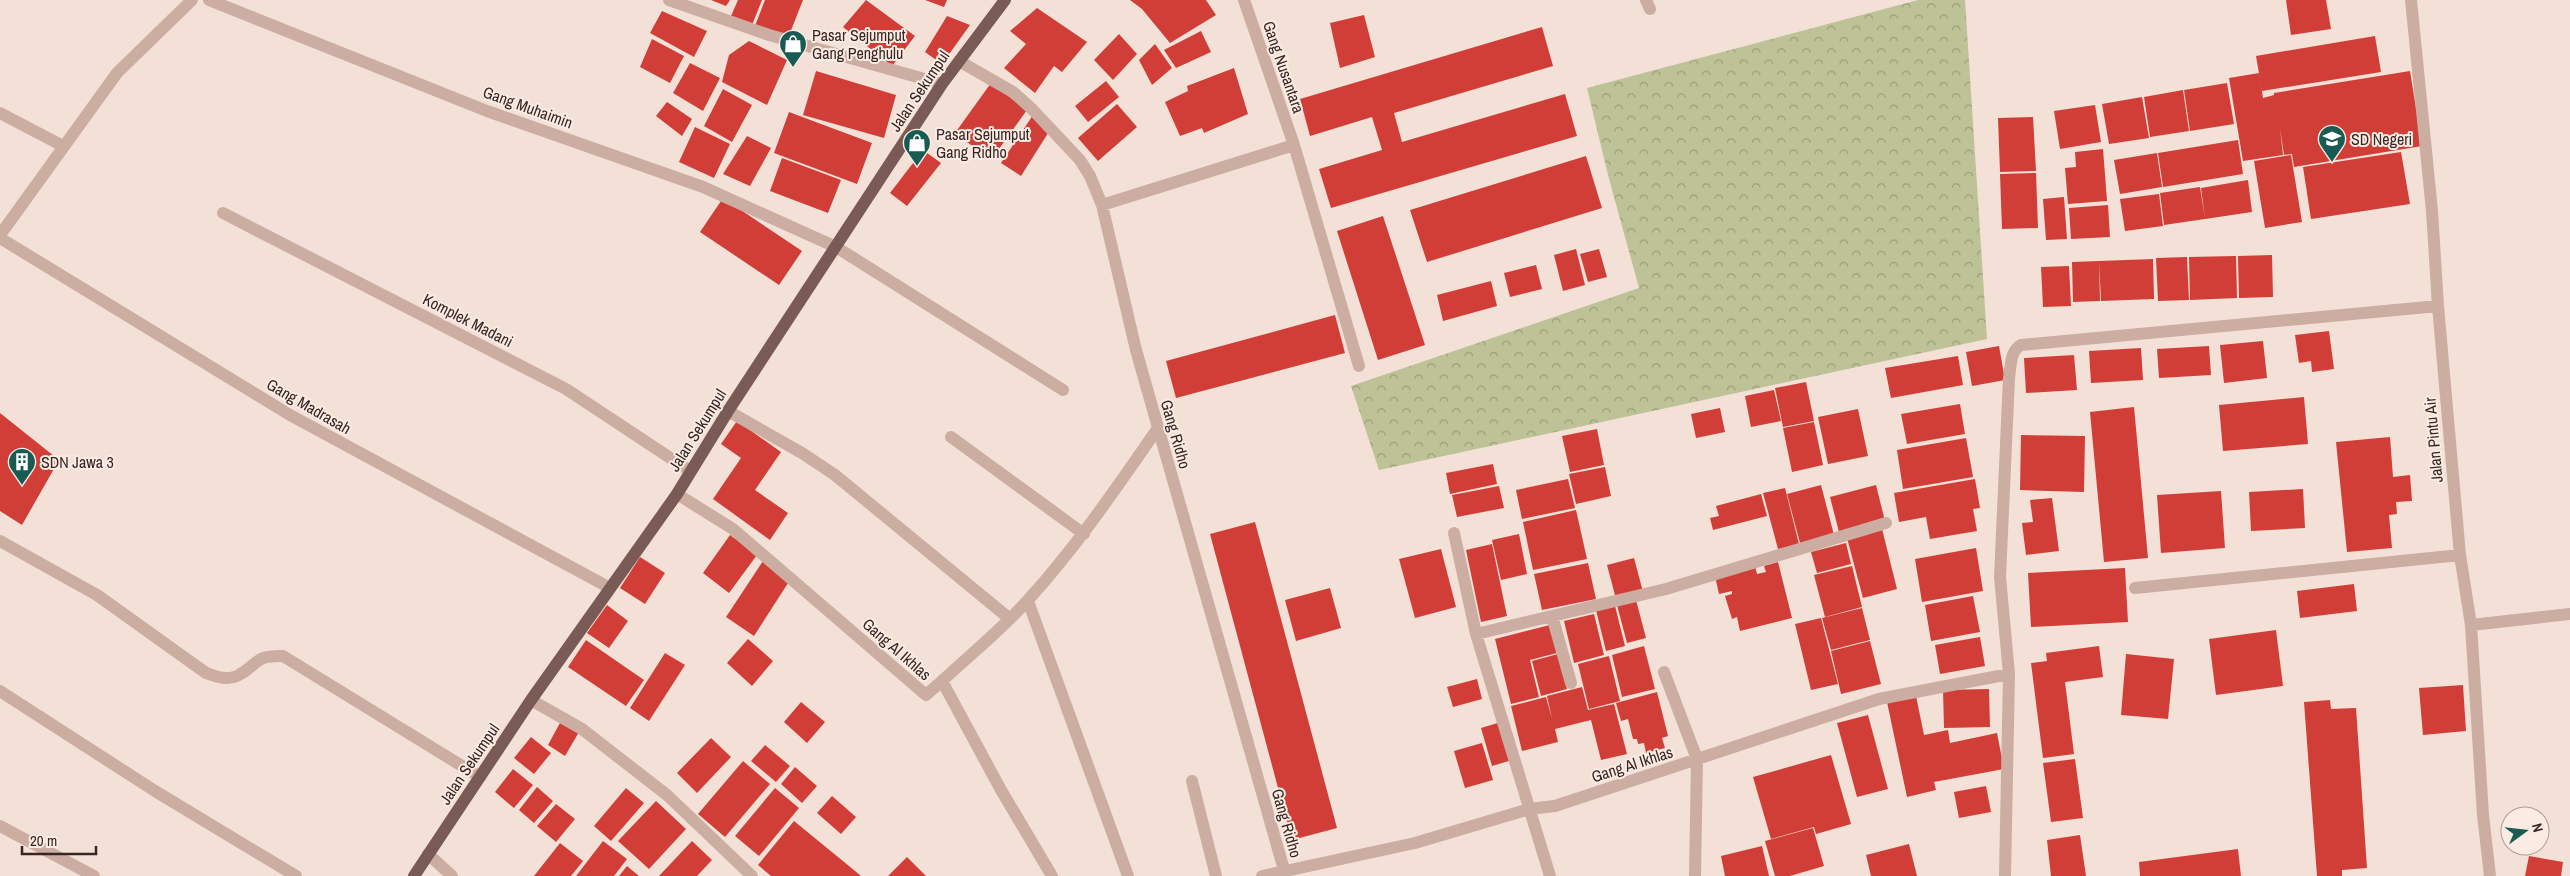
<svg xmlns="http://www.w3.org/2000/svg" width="2570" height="876" viewBox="0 0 2570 876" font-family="'Archivo Narrow',sans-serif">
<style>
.forest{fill:url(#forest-crowns)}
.building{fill:#d13e37}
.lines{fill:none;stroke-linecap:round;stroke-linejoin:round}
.minor{stroke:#ccada2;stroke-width:12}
.major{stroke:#795a55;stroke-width:12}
.labels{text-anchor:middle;stroke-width:4;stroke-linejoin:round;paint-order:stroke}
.poi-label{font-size:16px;fill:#362725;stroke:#fbebe3;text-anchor:start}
.street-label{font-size:16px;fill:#362725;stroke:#fbebe3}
</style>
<defs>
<pattern id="forest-crowns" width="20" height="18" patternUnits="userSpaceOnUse" patternTransform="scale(1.25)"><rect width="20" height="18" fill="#bdc396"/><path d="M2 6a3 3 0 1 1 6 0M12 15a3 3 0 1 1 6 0" fill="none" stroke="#9a9e7a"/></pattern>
</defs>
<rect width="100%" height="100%" fill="#f3e0d7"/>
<path class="forest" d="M1918,0H1965L1987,339L1379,470L1351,386L1639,288L1608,175L1587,88Z"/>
<path class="building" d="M711,0H730L726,6Z
M738,0H762L752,25L731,16Z
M765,0H803L788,38L755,26Z
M866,0L915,36L892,66L843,27Z
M925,0H947L944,7Z
M1130,0H1206L1216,15L1170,43L1142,9Z
M2286,0H2326L2331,29L2291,35Z
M1037,8L1087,42L1062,72L1054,66L1035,93L1004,68L1026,44L1010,31Z
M662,11L707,31L694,57L650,33Z
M1364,15L1375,57L1340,68L1330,23Z
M947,16L970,25L942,64L925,52Z
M1542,27L1553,66L1394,113L1402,142L1565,94L1577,136L1331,208L1319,169L1382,150L1372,117L1310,136L1300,99Z
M1201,31L1211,52L1176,68L1164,50Z
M1119,34L1137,54L1113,80L1094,60Z
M2375,36L2381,72L2262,91L2256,56Z
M652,39L684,56L670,83L640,67Z
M749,41L787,60L767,105L722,82L729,55Z
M1155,44L1172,68L1152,85L1139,60Z
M690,63L720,78L703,111L673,93Z
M1234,68L1248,114L1204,133L1202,128L1180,136L1165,102L1188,91L1187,86Z
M816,71L896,95L884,138L803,115Z
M2410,71L2422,146L2294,167L2292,154L2284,155L2280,128L2283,155L2243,161L2229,78L2259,73L2263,98L2274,95V93Z
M1106,81L1119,97L1088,122L1075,106Z
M991,83L1027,110L991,160L955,133Z
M2227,83L2234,124L2190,131L2184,90Z
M723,89L752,105L732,142L704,126Z
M2183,90L2189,131L2150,137L2144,97Z
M2142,97L2149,138L2109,144L2102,104Z
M667,102L692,119L682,136L656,116Z
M1117,104L1137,127L1098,161L1078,138Z
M2095,105L2101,142L2060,149L2054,111Z
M789,112L872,143L857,184L774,153Z
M1033,115L1050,130L1021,176L1001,163Z
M2033,117L2036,171L2000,172L1998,118Z
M695,127L730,144L714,178L679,162Z
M747,136L771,148L750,186L723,174Z
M2238,140L2243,174L2163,187L2158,153Z
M2103,149L2107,201L2068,204L2065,168L2076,167L2075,152Z
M923,150L941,163L907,206L890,193Z
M2401,152L2410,204L2311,219L2303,167Z
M2157,153L2162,187L2120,194L2114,160Z
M2291,155L2302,222L2265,228L2254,161Z
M1586,156L1602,208L1427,262L1410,210Z
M782,158L841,180L828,213L770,191Z
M2036,173L2038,228L2002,229L2000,174Z
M2248,180L2252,212L2205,219L2201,188Z
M2200,187L2205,219L2164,225L2160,193Z
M2159,194L2163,226L2125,231L2120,199Z
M2064,197L2067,239L2046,240L2043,199Z
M723,198L802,251L779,285L700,232Z
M2108,205L2110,237L2071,239L2069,208Z
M1383,216L1425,345L1378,360L1337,231Z
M1576,249L1585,285L1563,291L1554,255Z
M1599,249L1607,277L1588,282L1580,254Z
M2272,255L2273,297L2239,298L2238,256Z
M2236,256L2237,298L2190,300L2189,257Z
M2187,257L2189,300L2158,301L2156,258Z
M2153,259L2154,299L2101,301L2099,261Z
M2099,261L2100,301L2073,302L2072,262Z
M1536,265L1542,289L1510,297L1504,273Z
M2069,266L2071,306L2043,307L2041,267Z
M1491,281L1497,306L1443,321L1437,295Z
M1335,315L1345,353L1176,398L1166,361Z
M2329,331L2334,369L2312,372L2311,361L2299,363L2295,335Z
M2263,341L2267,378L2224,383L2220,345Z
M1999,346L2005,380L1972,386L1966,352Z
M2209,346L2211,375L2159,378L2157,349Z
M2141,348L2143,380L2091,383L2089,351Z
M2074,355L2077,390L2026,393L2024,358Z
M1958,356L1963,385L1891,398L1885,368Z
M1806,382L1814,421L1783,427L1775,388Z
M1774,390L1781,421L1751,427L1745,396Z
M2304,397L2308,444L2223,451L2219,405Z
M1960,404L1965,434L1907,444L1901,414Z
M2134,407L2148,558L2104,562L2090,412Z
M1720,408L1725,432L1696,438L1691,414Z
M1858,409L1868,456L1828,464L1818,417Z
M0,413L59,460L22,525L0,511Z
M737,421L781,452L755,490L788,513L770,540L713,499L741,458L721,444Z
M1814,422L1823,465L1792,472L1783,428Z
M1597,429L1604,465L1570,472L1562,436Z
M2021,435L2085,436L2084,492L2020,490Z
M2390,437L2393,477L2410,475L2412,501L2396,502L2397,514L2389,515L2392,548L2347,552L2336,442Z
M1966,438L1973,477L1903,489L1897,450Z
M1493,464L1497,484L1450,494L1446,473Z
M1605,467L1611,496L1576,504L1569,474Z
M1568,479L1575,508L1522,519L1516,490Z
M1975,479L1980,508L1973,509L1977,531L1930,539L1926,517L1899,522L1894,493Z
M1821,485L1834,535L1800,543L1787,494Z
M1876,485L1885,521L1839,532L1830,497Z
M1499,486L1504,508L1457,517L1452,495Z
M1785,488L1799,544L1778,549L1763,493Z
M2303,489L2305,528L2251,531L2249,492Z
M2221,491L2225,548L2161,553L2157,495Z
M1761,494L1767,516L1713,530L1710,518L1719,516L1716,506Z
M2052,498L2059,551L2026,555L2022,523L2033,522L2030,500Z
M1576,510L1587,559L1533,570L1523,522Z
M1255,522L1337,828L1292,840L1210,534Z
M1882,529L1897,589L1863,598L1847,538Z
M1519,534L1527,574L1501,580L1492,540Z
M730,535L757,555L729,593L703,573Z
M1846,543L1851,564L1817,573L1811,552Z
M1492,544L1507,616L1481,622L1466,550Z
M1976,548L1983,591L1922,602L1915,559Z
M1441,549L1456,607L1415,618L1399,559Z
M640,557L665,573L645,604L620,588Z
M1634,558L1643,592L1616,599L1607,565Z
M763,561L790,580L754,636L726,617Z
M1778,562L1792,618L1740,631L1737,617L1732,619L1725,596L1732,594V591L1719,594L1715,576L1755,566L1757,574L1766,572L1764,566Z
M1588,563L1596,599L1542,610L1534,574Z
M1852,566L1862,607L1825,617L1814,575Z
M2125,568L2128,622L2031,627L2028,573Z
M2354,584L2357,611L2300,618L2297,591Z
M1330,588L1341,628L1296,641L1285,600Z
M1973,596L1980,632L1931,641L1925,605Z
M1636,600L1646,638L1627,643L1617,605Z
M607,605L628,621L609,648L587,633Z
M1615,606L1625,646L1606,651L1596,610Z
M1862,608L1870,640L1831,650L1822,618Z
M1594,614L1604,655L1574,663L1564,621Z
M1821,618L1838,684L1811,690L1795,624Z
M1550,625L1557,653L1530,660L1539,697L1511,704L1495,639Z
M2276,630L2283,686L2216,695L2209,639Z
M1980,637L1985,666L1940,674L1935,645Z
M748,639L773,661L752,686L727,663Z
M586,640L644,680L626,706L568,667Z
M1870,641L1881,684L1841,694L1831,651Z
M1644,646L1655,689L1622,697L1612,655Z
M2099,646L2103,677L2065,682L2074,754L2043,758L2031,663L2047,661L2046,653Z
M665,653L685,665L649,721L630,708Z
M1558,654L1567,689L1541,696L1532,661Z
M2126,654L2174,659L2168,719L2121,715Z
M1609,656L1620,701L1589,709L1578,664Z
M1477,679L1482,699L1453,707L1447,687Z
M2463,685L2466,731L2423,735L2419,688Z
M1582,687L1588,710L1614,704L1627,754L1601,760L1591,720L1555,729L1558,742L1522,751L1511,706L1546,697L1552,719L1547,696Z
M1989,689L1990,727L1944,728L1943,690Z
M1657,692L1668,736L1662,738L1665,748L1646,753L1644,743L1638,744L1637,739H1633L1628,719L1621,721L1616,703Z
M1916,696L1924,735L1948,730L1950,743L1997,733L2004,769L1934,782L1936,790L1907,797L1887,702Z
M2330,700L2331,709L2356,708L2367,868L2342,870V876H2317L2304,702Z
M801,702L825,722L807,743L784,722Z
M1868,715L1888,789L1857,797L1837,723Z
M561,721L579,732L565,756L548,745Z
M1501,722L1512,760L1492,766L1481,728Z
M531,737L551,753L534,774L514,758Z
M711,738L731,757L697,793L677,773Z
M1482,743L1493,780L1465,788L1454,751Z
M765,745L790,766L776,782L751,761Z
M1831,755L1851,824L1816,834L1814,827L1771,839L1753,777Z
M2075,759L2083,818L2051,822L2043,763Z
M743,761L770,784L725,837L698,814Z
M795,767L817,786L802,803L781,784Z
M513,769L533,785L514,808L495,792Z
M1986,786L1991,812L1959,818L1954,792Z
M537,787L553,801L534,823L519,810Z
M626,788L644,803L611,841L594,826Z
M775,788L799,808L759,856L735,836Z
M832,796L856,817L841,834L817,813Z
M656,801L686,829L649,869L618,841Z
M556,804L575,819L556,842L537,826Z
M794,821L849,866L861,876H771L758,865Z
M1813,828L1824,866L1790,876H1775L1765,841Z
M2080,835L2086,876H2051L2047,840Z
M603,841L627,859L614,876H576Z
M692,841L712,860L697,876H659Z
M560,843L583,861L571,876H534Z
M1909,844L1917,876H1871L1866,855Z
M1762,846L1769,876H1725L1721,856Z
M2238,849L2241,876H2140L2139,862Z
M2529,856L2563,862L2561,876H2525Z
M907,857L926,876H888Z
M627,866L639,876H619Z"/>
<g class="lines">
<path class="minor" d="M209,0L487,111L703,187L836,247L1063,390
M669,0L769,35L942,84
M1244,0L1294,145L1359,366
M1646,0L1650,9
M2411,0L2432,211L2438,306L2460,555L2471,625L2483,815L2490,876
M959,61L1013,92L1032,109L1080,160L1090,176L1102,205L1136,350L1284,870
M0,113L63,146
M1102,205L1294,145
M223,213L566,389L690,471
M0,235L117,73L192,0
M0,238L290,415L610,588
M728,411L802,453L835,475L1010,619
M951,437L1084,534
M677,494L733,529L926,695L942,681L1001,790L1052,876
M1454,533L1476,634L1550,876
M0,541L97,595L206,673C215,676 227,681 237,676C259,665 253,655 283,656L480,777
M2135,588L2460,555
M1028,601L1128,876
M1552,616L1571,683
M2471,625L2570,614
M1476,634L1666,589L1886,523
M1664,672L1697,759L1695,876
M942,681C971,654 1002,629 1028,600C1077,546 1117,487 1158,428
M0,691L155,791L296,876
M531,700L582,729L667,795L752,876
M1192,781L1216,876
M0,826L94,876
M428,854L452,876
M1262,876L1415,843L1529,809L1555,806L1879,699L2009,674
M2005,876L2009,674L2000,577L2009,378C2011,366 2010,351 2021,345L2438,306"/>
<path class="major" d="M414,876L531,700L677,494L728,411L942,84L1005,0"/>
</g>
<defs>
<symbol id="shop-pin" viewBox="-11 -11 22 30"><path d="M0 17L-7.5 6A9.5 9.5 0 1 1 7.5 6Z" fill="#175b52" stroke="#fbebe3"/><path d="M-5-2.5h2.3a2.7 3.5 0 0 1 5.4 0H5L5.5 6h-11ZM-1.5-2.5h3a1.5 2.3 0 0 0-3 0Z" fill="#fff"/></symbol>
<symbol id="school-pin" viewBox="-11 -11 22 30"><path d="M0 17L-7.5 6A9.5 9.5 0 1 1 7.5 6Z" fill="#175b52" stroke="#fbebe3"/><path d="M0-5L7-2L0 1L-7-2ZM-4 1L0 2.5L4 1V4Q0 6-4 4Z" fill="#fff"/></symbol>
<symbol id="building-pin" viewBox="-11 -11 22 30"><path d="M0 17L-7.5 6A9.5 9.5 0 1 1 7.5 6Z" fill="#175b52" stroke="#fbebe3"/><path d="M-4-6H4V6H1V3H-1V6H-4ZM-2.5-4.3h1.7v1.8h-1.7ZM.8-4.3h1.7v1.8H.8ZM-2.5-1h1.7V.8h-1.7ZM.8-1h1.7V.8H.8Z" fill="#fff"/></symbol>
</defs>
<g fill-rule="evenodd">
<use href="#shop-pin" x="777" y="28" width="32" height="43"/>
<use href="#school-pin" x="2316" y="123" width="32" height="43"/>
<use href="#shop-pin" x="901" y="127" width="32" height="43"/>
<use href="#building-pin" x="6" y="446" width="32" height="43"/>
</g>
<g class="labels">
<g class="poi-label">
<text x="812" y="41">Pasar Sejumput<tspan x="812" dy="18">Gang Penghulu</tspan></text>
<text x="936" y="140">Pasar Sejumput<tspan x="936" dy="18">Gang Ridho</tspan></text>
<text x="2351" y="145">SD Negeri</text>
<text x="41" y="468">SDN Jawa 3</text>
</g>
<g class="street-label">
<text transform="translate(1284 67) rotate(71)" y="6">Gang Nusantara</text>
<text transform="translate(919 91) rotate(-56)" y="6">Jalan Sekumpul</text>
<text transform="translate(528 107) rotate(20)" y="6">Gang Muhaimin</text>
<text transform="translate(468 320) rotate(27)" y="6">Komplek Madani</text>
<text transform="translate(309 406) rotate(30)" y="6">Gang Madrasah</text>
<text transform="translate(697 430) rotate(-58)" y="6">Jalan Sekumpul</text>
<text transform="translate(1176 434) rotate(74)" y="6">Gang Ridho</text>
<text transform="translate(2433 440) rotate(-95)" y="6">Jalan Pintu Air</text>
<text transform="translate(897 649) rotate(41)" y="6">Gang Al Ikhlas</text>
<text transform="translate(469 764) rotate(-56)" y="6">Jalan Sekumpul</text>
<text transform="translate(1632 764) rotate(-18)" y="6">Gang Al Ikhlas</text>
<text transform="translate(1287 823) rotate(74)" y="6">Gang Ridho</text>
</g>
</g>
<g transform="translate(2525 831) rotate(75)"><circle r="24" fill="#fbebe3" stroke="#ac9d97"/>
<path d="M0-4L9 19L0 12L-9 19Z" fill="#175b52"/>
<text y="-8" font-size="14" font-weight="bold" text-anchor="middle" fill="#362725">N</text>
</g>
<path d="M22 846v8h74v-8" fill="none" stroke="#362725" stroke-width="2.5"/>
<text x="30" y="846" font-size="15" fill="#362725" stroke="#fbebe3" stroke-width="4" paint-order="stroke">20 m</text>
</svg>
